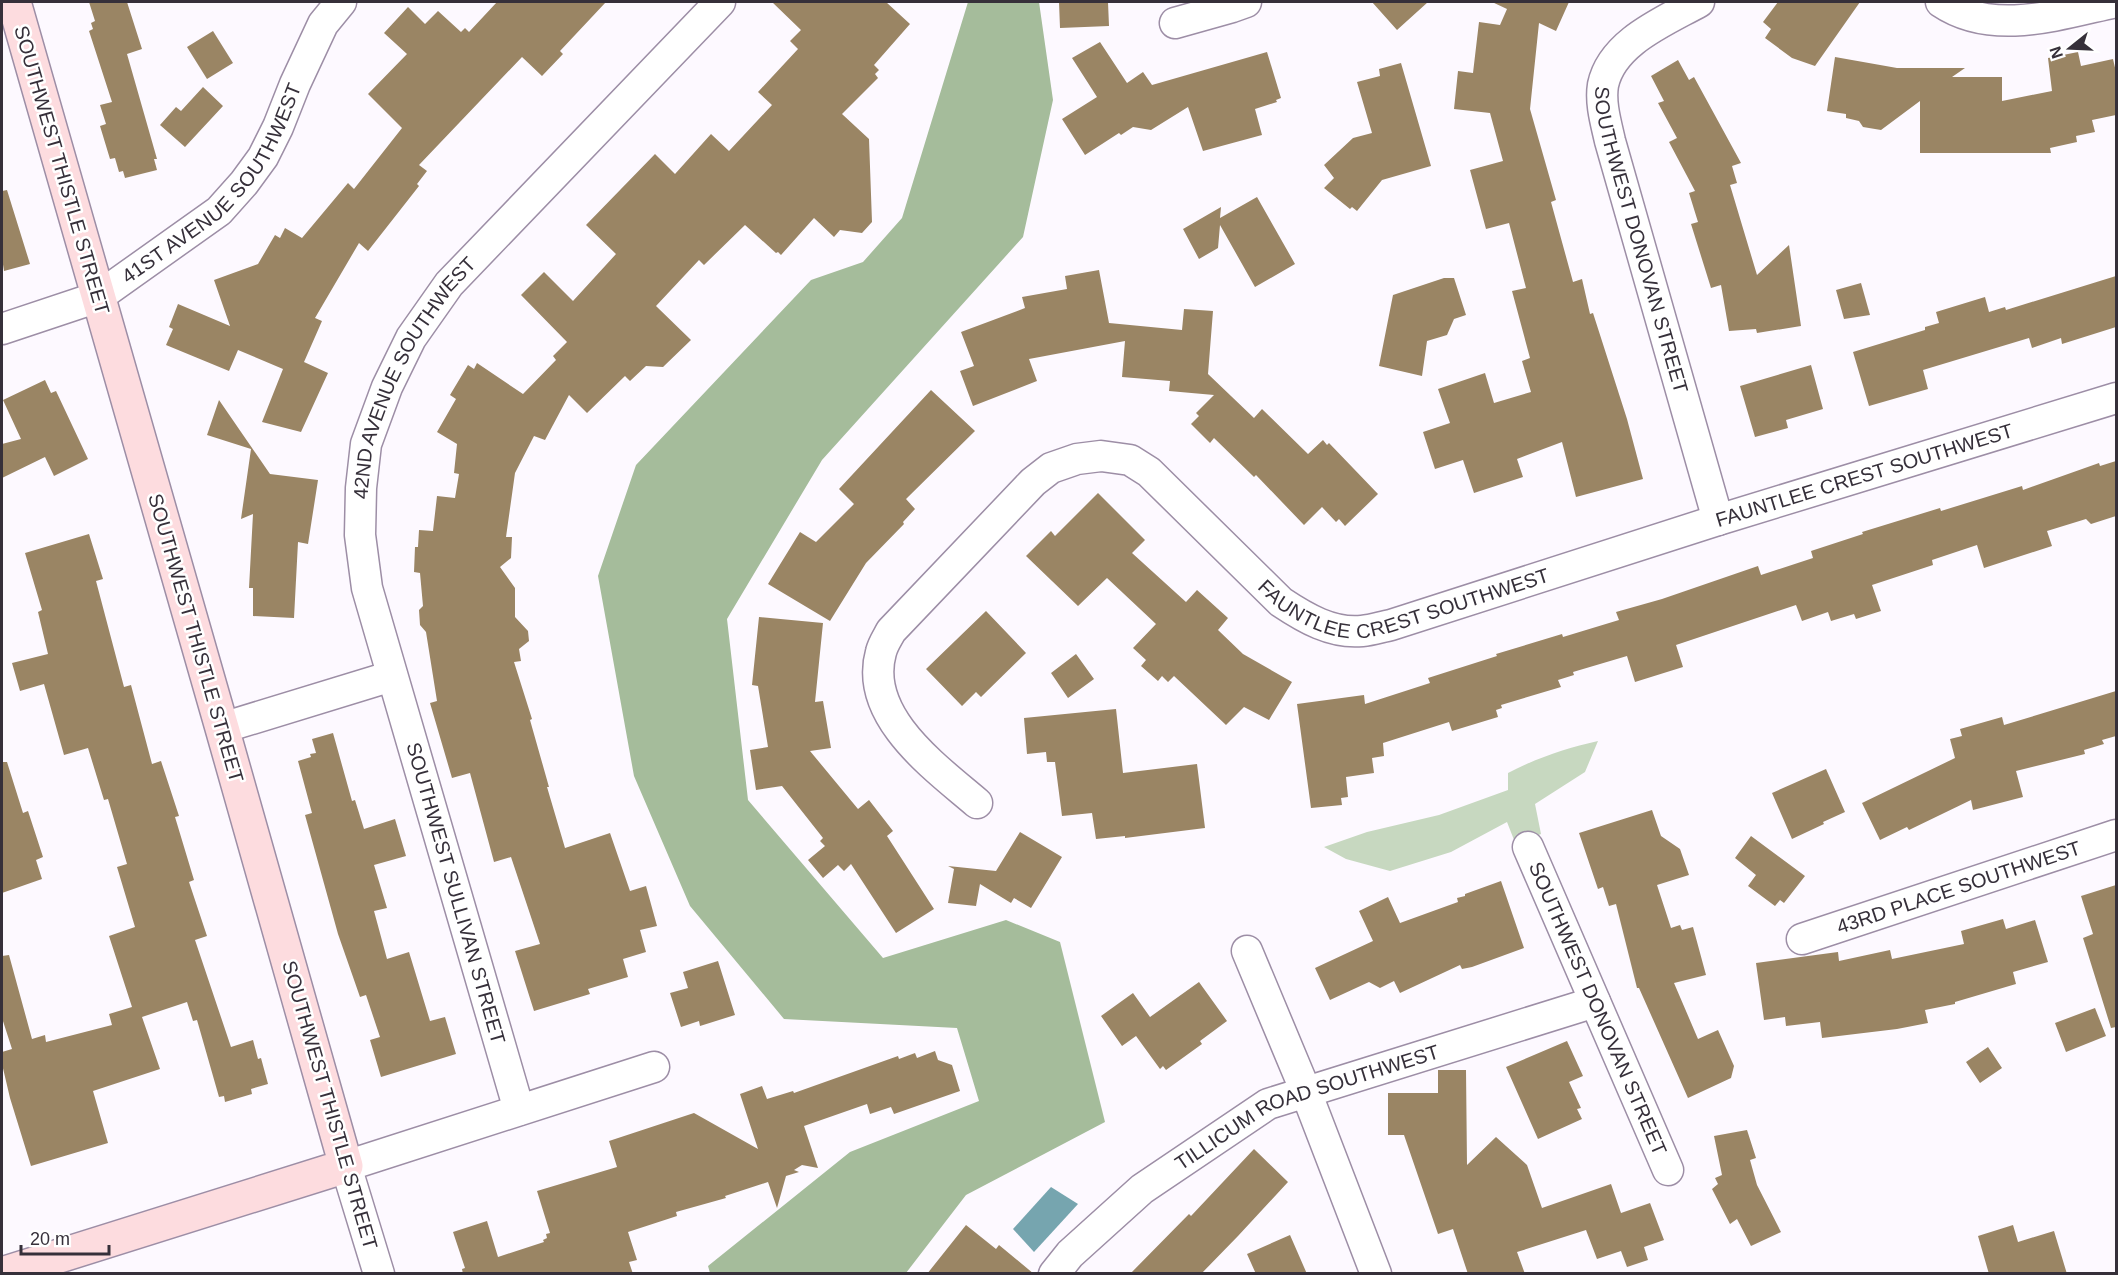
<svg xmlns="http://www.w3.org/2000/svg" width="2118" height="1275" viewBox="0 0 2118 1275" font-family="Helvetica,sans-serif">
<style>
.green{fill:#c7d8c0}
.forest{fill:#a5bc9b}
.water{fill:#76a5af}
.building{fill:#9a8564}
.lines{fill:none;stroke-linecap:round;stroke-linejoin:round}
.street-casing{stroke:#9d8ea6;stroke-width:33}
.secondary-casing{stroke:#9d8ea6;stroke-width:36}
.street{stroke:#fff;stroke-width:30}
.secondary{stroke:#fddcdf;stroke-width:33}
.labels{text-anchor:middle;stroke-width:5;stroke-linejoin:round;paint-order:stroke}
.street-label{font-size:20px;fill:#36303a;stroke:#fff}
</style>
<rect width="100%" height="100%" fill="#fdf9ff"/>
<path class="green" d="M1598,741L1585,772L1535,804L1541,834L1516,845L1507,822L1451,852L1390,871L1346,859L1324,847L1367,832L1439,815L1508,790V773C1537,758 1566,748 1598,741Z"/>
<path class="forest" d="M968,2H1039L1053,100L1023,237L822,460L727,619L748,800L883,958L1006,920L1060,942L1105,1122L966,1195L906,1273H710L708,1266L850,1152L979,1101L957,1028L784,1019L690,906L634,776L598,576L636,465L811,280L863,262L902,218Z"/>
<path class="water" d="M1051,1187L1078,1204L1034,1252L1013,1229Z"/>
<path class="building" d="M89,2H127L142,49L127,54L157,159H154L157,170L125,178L123,171L119,172L115,158L110,159L100,126L106,124L100,105L112,102L89,31L93,29L91,23L95,21Z
M497,2H606L560,51L563,54L542,76L522,57L419,165L427,171L417,184L419,186L368,251L359,243L315,318L322,321L304,362L328,373L301,432L262,422L283,369L238,350L229,371L166,345L173,329L169,327L178,304L230,326L214,280L258,264L275,235L280,238L285,228L302,238L348,183L354,189L402,128L368,94L407,54L384,33L408,7L425,24L438,11L461,32L465,28L469,32Z
M772,2H886L910,24L874,65L879,70L875,74L878,78L842,114L869,139L872,222L862,233L840,230L834,237L814,218L781,255L778,252L776,253L745,225L704,265L699,260L656,306L691,340L663,367L646,366L630,381L625,376L587,413L569,395L545,440L534,436L515,473L506,537H512L511,558L500,567L515,588V617L528,631L529,641L519,649L521,661L514,662L532,719L530,720L549,787H547L565,848L610,833L630,891L646,886L657,926L640,930L646,952L623,959L628,977L588,989L590,994L534,1011L515,951L540,944L511,857L494,862L470,773L452,778L430,703L437,701L426,632L420,625L419,610L423,606L420,573L414,572L415,547H418L419,530L433,531L437,496L455,498L459,474L454,473L457,444L437,432L456,399L450,395L468,365L474,369L477,363L523,394L556,360L553,356L567,342L521,295L544,272L573,301L616,254L586,225L655,154L675,174L711,134L729,151L772,105L758,92L798,49L790,41L801,30Z
M1059,2H1108L1109,26L1060,28Z
M1372,2H1428L1397,30Z
M1492,2H1569L1556,31L1539,23L1530,109L1556,200L1551,202L1573,282L1582,279L1590,314L1593,313L1627,419L1643,479L1576,497L1562,442L1517,459L1523,477L1474,493L1463,460L1435,469L1423,432L1450,423L1438,389L1485,373L1494,403L1531,392L1522,361L1530,358L1512,291L1526,288L1509,223L1486,229L1470,170L1503,161L1490,113L1454,109L1458,71L1473,73L1479,22L1500,25L1507,9Z
M1778,2H1860L1815,66L1792,58L1765,38L1771,29L1763,22Z
M213,31L233,63L207,79L187,47Z
M1100,42L1127,83L1143,72L1152,85L1267,52L1281,98L1276,100L1277,102L1255,109L1262,135L1203,151L1188,107L1151,130L1133,127L1121,135L1119,133L1085,155L1062,119L1097,97L1072,58Z
M2078,52L2081,66L2113,59L2116,72V115L2092,120L2095,132L2076,136L2077,142L2050,148L2051,153H1920V101L1881,130L1863,127L1859,121L1846,118V114L1827,111L1835,57L1897,68H1965L1952,77H2002V101L2052,91L2048,58Z
M1678,60L1689,80L1694,77L1741,163L1732,166L1737,183L1730,185L1757,275L1789,245L1801,326L1757,333L1756,329L1729,331L1721,285L1711,288L1691,224L1698,222L1689,193L1695,191L1669,142L1677,138L1658,103L1664,101L1651,76Z
M1401,63L1431,166L1382,180L1357,211L1352,207L1350,209L1324,188L1334,178L1324,165L1353,138L1372,133L1357,82L1380,76L1379,69Z
M203,87L223,106L185,147L160,125L176,107L181,111Z
M7,190L30,264L4,271L2,258V191Z
M1257,197L1295,264L1255,287L1220,225L1218,248L1199,259L1183,229L1221,207L1220,218Z
M1099,270L1109,323L1182,330L1184,309L1213,311L1208,374L1254,418L1262,409L1308,454L1323,440L1327,445L1329,443L1378,494L1345,526L1339,519L1336,522L1322,507L1304,525L1256,475L1254,477L1214,438L1210,443L1191,424L1199,416L1196,413L1214,395L1169,391L1170,381L1122,377L1125,341L1029,359L1037,381L973,406L960,371L974,366L961,332L1025,308L1022,297L1067,289L1065,276Z
M2116,276V327L2062,344L2061,338L2032,348L2029,338L1923,370L1928,389L1869,406L1853,352L1925,330V327L1939,323L1936,312L1985,297L1989,312L2005,307L2006,310Z
M1444,278H1454L1466,315L1454,319L1447,335L1427,341L1422,376L1379,366L1393,295Z
M1861,283L1870,315L1844,319L1836,290Z
M1811,365L1823,409L1786,420L1788,428L1755,437L1740,386Z
M45,380L51,393L56,391L88,459L54,476L45,457L2,478V444L21,439L3,400Z
M931,390L975,431L906,499L915,509L903,522L904,524L866,563L830,621L768,584L800,532L816,542L854,504L839,489Z
M219,400L270,474L318,480L308,544L298,542L294,618L253,616V588H249L253,514L241,519L251,449L207,435Z
M2116,461V516L2091,524L2086,519L2047,531L2052,546L1984,568L1977,545L1932,560L1933,565L1872,585L1881,611L1856,619L1854,614L1831,621L1828,612L1802,621L1796,605L1676,645L1683,667L1635,682L1627,656L1573,672L1574,675L1558,680L1561,687L1501,705L1502,708L1496,710L1498,717L1452,731L1449,722L1383,743L1384,756L1372,758L1374,773L1346,777L1348,797L1341,798L1342,805L1311,808L1297,704L1364,695L1365,704L1430,683L1428,678L1497,656L1496,654L1562,634L1563,637L1619,620L1616,612L1662,599L1758,566L1761,575L1813,558L1811,551L1863,534L1862,532L1940,508L1941,511L2022,486L2023,490L2099,463L2100,466Z
M1098,493L1145,540L1132,553L1186,602L1197,590L1228,618L1218,630L1243,654L1292,682L1269,720L1244,707L1226,725L1174,676L1168,682L1162,676L1158,681L1141,666L1146,660L1133,648L1156,624L1107,578L1078,606L1026,556L1051,531L1055,536Z
M89,534L103,579L96,581L124,687L131,685L152,764L161,761L179,816L175,817L194,880L189,882L207,936L195,940L231,1047L253,1040L258,1059L261,1058L268,1084L251,1089L252,1094L225,1102L224,1096L219,1097L197,1020L193,1021L187,1002L142,1017L160,1069L93,1091L108,1143L31,1166L10,1098L2,1064V1052L12,1049L2,1018V956L9,955L32,1039L45,1035L46,1042L112,1025L109,1014L132,1007L109,936L135,927L117,867L127,864L108,799L104,800L88,748L64,755L44,684L20,691L12,663L48,654L38,612L42,610L25,553Z
M986,611L1026,653L981,697L976,692L962,706L926,669Z
M759,617L823,623L815,702L823,701L831,748L810,751L858,809L869,800L893,831L887,836L934,909L896,933L851,864L844,871L838,865L823,878L808,860L825,846L820,841L823,838L782,786L756,790L750,750L768,747L758,686L752,685Z
M1076,654L1094,679L1068,698L1051,673Z
M2116,691V736L2102,740L2104,744L2084,750L2085,754L2016,771L2023,797L1973,810L1971,800L1909,830L1907,827L1880,840L1862,803L1955,758L1950,739L1962,736L1960,729L2002,717L2004,725Z
M1116,709L1123,773L1197,764L1205,828L1125,838V836L1096,839L1092,813L1062,816L1055,762H1047L1046,752L1027,754L1024,718Z
M333,733L352,801L355,800L364,829L395,819L406,856L374,865L387,908L374,911L387,959L409,952L430,1021L445,1017L456,1054L381,1077L370,1040L380,1037L366,995L360,997L338,934L305,815L312,813L298,761L311,757L310,754L316,753L312,739Z
M2,762H7L23,813L28,811L43,857L36,860L42,879L2,893Z
M1826,769L1845,812L1823,822L1824,824L1792,839L1772,793Z
M1652,810L1661,836L1680,849L1689,875L1657,885L1671,928L1680,925L1682,930L1693,927L1706,975L1674,983L1698,1039L1718,1030L1734,1066L1731,1078L1688,1098L1639,988H1637L1616,904L1609,906L1603,887L1598,889L1579,833Z
M1020,832L1062,857L1031,908L1014,898L1011,903L980,884L976,906L948,903L954,869L948,866L996,871Z
M1751,836L1805,876L1784,903L1780,900L1775,906L1748,886L1756,875L1735,858Z
M1501,881L1524,948L1472,967L1462,969L1460,965L1400,993L1394,981L1380,988L1369,982L1330,1000L1315,968L1373,941L1359,911L1388,897L1400,923L1458,902L1457,898L1465,896V894Z
M2116,885V1027L2111,1028L2083,938L2093,934L2081,896Z
M2003,919L2006,929L2035,920L2048,962L2013,972L2016,984L1955,1002V1004L1925,1010L1928,1023L1897,1029L1822,1038L1820,1022L1786,1026L1785,1017L1764,1020L1756,963L1838,952L1839,961L1890,950L1892,959L1964,944L1961,931Z
M718,961L735,1015L700,1026L699,1021L681,1027L670,993L688,988L683,972Z
M1199,982L1227,1021L1200,1041L1202,1044L1166,1070L1163,1066L1160,1069L1136,1036L1122,1046L1101,1016L1133,993L1150,1017Z
M2095,1008L2106,1036L2066,1052L2055,1023Z
M1567,1041L1583,1076L1569,1082L1581,1108L1577,1109L1582,1119L1538,1139L1506,1067Z
M1988,1047L2002,1068L1980,1083L1966,1062Z
M935,1051L938,1060L952,1065L960,1091L894,1114L891,1107L870,1114L867,1104L804,1126L818,1168L802,1165L794,1170L799,1172L786,1176L777,1208L768,1182L725,1196L726,1198L676,1212L677,1216L628,1232L637,1260L629,1262L633,1274H463L462,1269L465,1268L453,1232L487,1221L498,1257L544,1242L543,1240L547,1238L546,1234L550,1233L537,1191L617,1167L609,1141L694,1113L758,1149L740,1094L762,1086L767,1099L793,1091L794,1093L898,1056L899,1059L915,1053L917,1058Z
M1438,1070H1466L1467,1165L1496,1137L1527,1165L1542,1208L1611,1184L1621,1213L1650,1203L1664,1240L1644,1247L1648,1260L1627,1267L1621,1251L1597,1259L1586,1230L1517,1252L1525,1274H1468L1453,1229L1438,1234L1404,1135H1388V1093H1438Z
M1747,1130L1756,1158L1750,1160L1757,1185L1781,1232L1751,1246L1737,1219L1730,1224L1712,1189L1718,1184L1715,1178L1722,1175L1714,1136Z
M1254,1149L1288,1182L1238,1236L1201,1274H1130L1189,1214L1191,1216Z
M966,1225L996,1249L999,1245L1034,1274H927Z
M2013,1225L2018,1242L2054,1231L2067,1274H1989L1978,1236Z
M1290,1235L1307,1274H1256L1247,1254Z"/>
<g class="lines">
<defs>
<g id="street">
<path id="s1" d="M1699,2C1665,21 1612,42 1603,85C1600,103 1606,123 1610,141L1718,520"/>
<path d="M1941,2C1993,37 2060,14 2116,2"/>
<path d="M1175,23L1232,7L1246,2"/>
<path id="s2" d="M2,329L98,297L219,211L244,183L263,157L278,127L295,84L323,24L341,2"/>
<path d="M222,728L392,676"/>
<path id="s3" d="M977,803C935,767 863,716 881,652C883,644 888,637 891,631L1033,482L1051,468L1077,459L1101,456L1130,460L1149,472L1281,602C1305,618 1332,634 1362,631C1372,630 1381,627 1391,625L1718,520L2116,398"/>
<path id="s4" d="M1528,847L1668,1170"/>
<path id="s5" d="M1802,939L2116,835"/>
<path d="M1247,951L1306,1092L1376,1274"/>
<path id="s6" d="M519,1110L367,588L360,535L361,488L366,444L387,387L411,338L449,284L720,2"/>
<path d="M379,1274L346,1166L654,1067"/>
<path id="s7" d="M1054,1274L1070,1254L1142,1189L1268,1104L1595,1002"/>
</g>
<path id="secondary" d="M2,1274L346,1166L222,728L14,2"/>
</defs>
<use href="#street" class="street-casing"/>
<use href="#secondary" class="secondary-casing"/>
<use href="#street" class="street"/>
<use href="#secondary" class="secondary"/>
</g>
<g class="labels">
<g class="street-label">
<text transform="translate(62 170) rotate(74)" y="7">SOUTHWEST THISTLE STREET</text>
<text dy="7" stroke="none"><textPath href="#s2" startOffset="266">41ST AVENUE SOUTHWEST</textPath></text>
<text dy="7" stroke="none"><textPath href="#s1" startOffset="291">SOUTHWEST DONOVAN STREET</textPath></text>
<text dy="7" stroke="none"><textPath href="#s6" startOffset="768">42ND AVENUE SOUTHWEST</textPath></text>
<text dy="7" stroke="none"><textPath href="#s3" startOffset="1344">FAUNTLEE CREST SOUTHWEST</textPath></text>
<text dy="7" stroke="none"><textPath href="#s3" startOffset="858">FAUNTLEE CREST SOUTHWEST</textPath></text>
<text transform="translate(196 638) rotate(74)" y="7">SOUTHWEST THISTLE STREET</text>
<text dy="7" stroke="none"><textPath href="#s5" startOffset="165">43RD PLACE SOUTHWEST</textPath></text>
<text transform="translate(456 893) rotate(74)" y="7">SOUTHWEST SULLIVAN STREET</text>
<text dy="7" stroke="none"><textPath href="#s4" startOffset="176">SOUTHWEST DONOVAN STREET</textPath></text>
<text transform="translate(330 1105) rotate(74)" y="7">SOUTHWEST THISTLE STREET</text>
<text dy="7" stroke="none"><textPath href="#s7" startOffset="309">TILLICUM ROAD SOUTHWEST</textPath></text>
</g>
</g>
<rect width="2118" height="1275" fill="none" stroke="#36303a" stroke-width="6"/>
<g transform="translate(2070 48) rotate(252)" stroke="#ffffff" stroke-width="4.5" paint-order="stroke">
<path d="M0-4.5L10 22L0 15L-10 22Z" fill="#36303a"/>
<text y="-9" font-size="16" font-weight="bold" text-anchor="middle" fill="#36303a">N</text>
</g>
<path d="M21 1245v9h88v-9" fill="none" stroke="#36303a" stroke-width="3"/>
<text x="30" y="1245" font-size="18" fill="#36303a" stroke="#ffffff" stroke-width="4.5" paint-order="stroke">20 m</text>
</svg>
